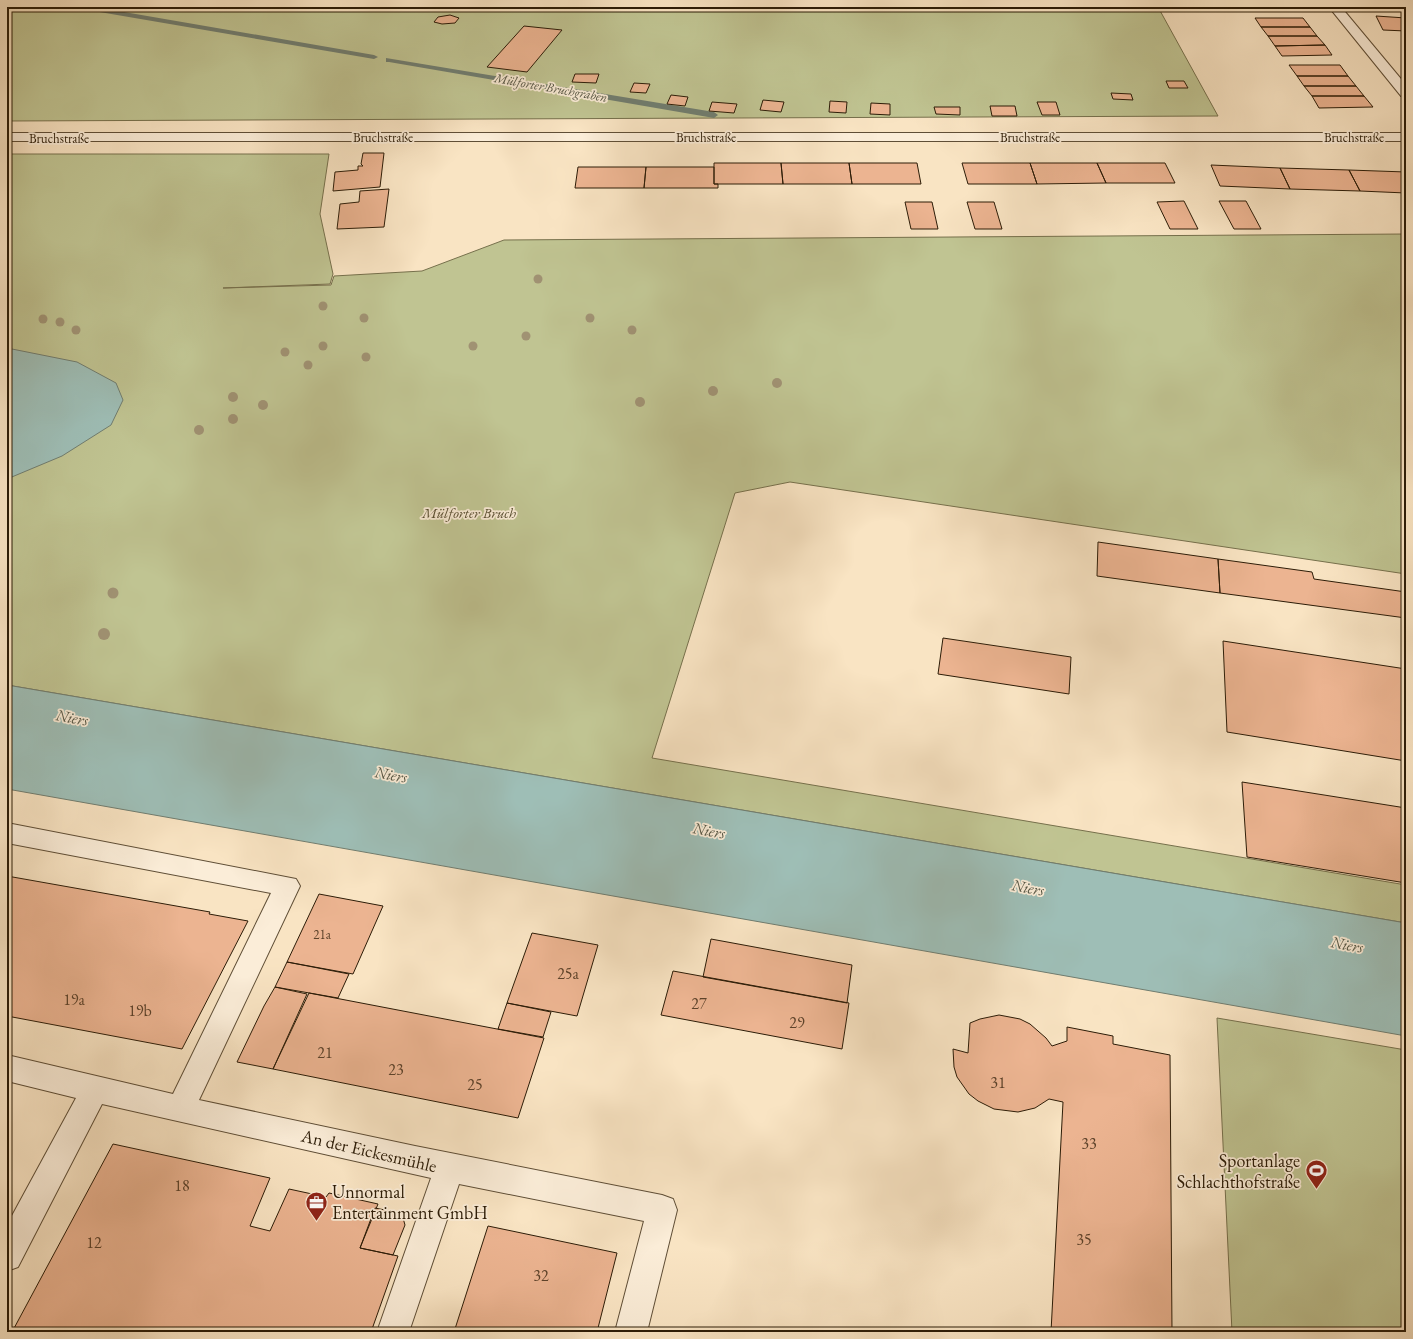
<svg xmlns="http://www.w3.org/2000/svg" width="1413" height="1339" viewBox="0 0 1413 1339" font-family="'EB Garamond',serif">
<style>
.green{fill:#c0c492;stroke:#76704c}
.water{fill:#9ebeb6;stroke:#707d70}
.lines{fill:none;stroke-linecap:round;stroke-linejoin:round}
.stream{fill:#707d70;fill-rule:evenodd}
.building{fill:#ecb491;stroke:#2c1c07}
.lane-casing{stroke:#5f4e36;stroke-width:2}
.street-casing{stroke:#5f4e36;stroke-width:2}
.lane{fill:#fbedd8;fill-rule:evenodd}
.street{fill:#fbedd8;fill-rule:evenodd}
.tree{fill:#a09273}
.labels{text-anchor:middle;stroke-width:3.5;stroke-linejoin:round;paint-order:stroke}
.far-water-label{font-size:13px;font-style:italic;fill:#545544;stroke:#fbedd8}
.far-street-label{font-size:13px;fill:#2c1c07;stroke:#fbedd8}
.number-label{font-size:13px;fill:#5c422a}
.park-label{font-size:15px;font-style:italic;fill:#584e31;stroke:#fbedd8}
.water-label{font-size:16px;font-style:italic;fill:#545544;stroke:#fbedd8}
.near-number-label{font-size:16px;fill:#5c422a}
.near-street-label{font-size:18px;fill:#2c1c07;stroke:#fbedd8}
.near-poi-label{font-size:18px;fill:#2c1c07;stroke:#fbedd8;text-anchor:end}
</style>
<rect width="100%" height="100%" fill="#f9e4c3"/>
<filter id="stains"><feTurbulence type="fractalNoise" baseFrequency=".005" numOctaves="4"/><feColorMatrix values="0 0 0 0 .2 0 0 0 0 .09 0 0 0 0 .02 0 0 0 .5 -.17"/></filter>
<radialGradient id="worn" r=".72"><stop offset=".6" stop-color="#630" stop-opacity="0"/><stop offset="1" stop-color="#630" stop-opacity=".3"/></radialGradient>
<path class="green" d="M7,7H1158L1218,116L7,121Z
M7,154H329L320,214L333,274L330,284L223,288L331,285L334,276L422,271L504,240L1406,234V574L790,482L735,493L652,758L1406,885V923L7,685Z
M1217,1018L1406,1050V1332H1232Z"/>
<path class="water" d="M7,348L77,362L116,383L123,400L111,425L62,456L7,479Z
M7,685L1406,923V1036L7,789Z"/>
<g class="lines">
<path class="stream" d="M78,7H95L374,55L378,57L374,59L82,9Z
M386,58L714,112L718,115L714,118L389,62H386Z"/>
</g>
<path class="building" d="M1254,7H1292L1293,9H1255Z
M450,15L459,18L455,23L442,24L434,22L438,17Z
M1376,16L1406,18V31L1383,30Z
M1255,18H1303L1310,27H1261Z
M524,26L562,30L527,72L487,67Z
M1261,27H1310L1317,36H1268Z
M1268,36H1317L1325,45L1275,46Z
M1325,45L1332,55L1282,56L1275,46Z
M1289,65H1340L1348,76H1297Z
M575,74H599L596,83L572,82Z
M1297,76H1348L1356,86H1304Z
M1166,81H1184L1188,88H1169Z
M634,83L650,84L646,93L630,92Z
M1304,86H1356L1364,96H1312Z
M1111,93L1131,94L1133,100L1113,99Z
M671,95L688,97L685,106L667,104Z
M1312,96H1364L1373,107L1319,108Z
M763,100L784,102L781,112L760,110Z
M830,101L847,102L846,113L829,112Z
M712,102L737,104L734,113L709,111Z
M1037,102H1056L1060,115H1042Z
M871,103L890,104V115L870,114Z
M990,106H1015L1017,116H992Z
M934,107H960V115L936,114Z
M363,153H384L380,187L333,191L335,172L358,170V166H363L361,164Z
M714,163H781L783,184H714Z
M781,163H849L852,184H783Z
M849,163H917L921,184H852Z
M962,163H1030L1037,184H968Z
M1030,163H1097L1106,183L1037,184Z
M1097,163H1165L1175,183H1106Z
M1211,165L1280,168L1290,189L1220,186Z
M578,167H646L644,188H575Z
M646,167H714V184H718V188H644Z
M1280,168L1349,170L1360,191L1290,189Z
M1349,170L1406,172V193L1360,191Z
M389,189L384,227L337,229L340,204L359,202L360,191Z
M1184,201L1198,229H1170L1157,202Z
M1219,201H1246L1261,229H1234Z
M905,202H932L938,229H911Z
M967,202H994L1002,229H975Z
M1098,542L1218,559L1220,593L1097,576Z
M1218,559L1312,572L1314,579L1406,592V618L1220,593Z
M943,638L1071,657L1069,694L938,674Z
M1223,641L1406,669V761L1227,732Z
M1242,782L1406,808V883L1247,857Z
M7,876L210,912L209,914L248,921L182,1049L7,1016Z
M319,894L383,906L353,974L287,962Z
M532,933L598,945L577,1016L507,1003Z
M711,939L852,965L847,1003L703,977Z
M287,962L349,974L338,998L275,987Z
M673,971L849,1003L842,1049L661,1015Z
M275,987L307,994L273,1069L237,1062L264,1006Z
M309,993L544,1038L518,1118L273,1069Z
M507,1003L551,1012L543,1037L498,1029Z
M999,1015L1020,1019L1030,1024L1046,1038L1052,1046L1067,1041V1027L1113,1036V1044L1170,1055L1172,1332H1051L1063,1102L1049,1099L1035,1108L1018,1112L994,1109L978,1101L969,1094L957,1077L954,1067L953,1049L968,1053L970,1023L980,1019Z
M113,1144L270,1178L250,1226L270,1231L289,1189L326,1197L329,1193L378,1204L360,1248L398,1256L371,1332H12Z
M375,1208L395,1212L403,1218L405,1225L393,1255L360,1248Z
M488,1226L617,1253L597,1332H454Z"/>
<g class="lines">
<defs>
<path id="lane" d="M7,823L296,879L300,886L199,1100L415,1146L662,1195L673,1199L677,1210L647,1332H615L644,1221L459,1184L409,1332H377L431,1178L102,1104L18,1267L7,1271V1225L76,1098L7,1081V1055L173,1094L271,893L7,843Z"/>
<path id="street" d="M1329,7H1341L1406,85V97L1401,96Z
M7,133H1406V141H7Z"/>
</defs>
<use href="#lane" class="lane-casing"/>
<use href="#street" class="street-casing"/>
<use href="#lane" class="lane"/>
<use href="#street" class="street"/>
</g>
<g class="tree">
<circle cx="538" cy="279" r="4.5"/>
<circle cx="323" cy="306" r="4.5"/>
<circle cx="364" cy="318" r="4.5"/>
<circle cx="590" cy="318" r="4.5"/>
<circle cx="43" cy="319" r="4.5"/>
<circle cx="60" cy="322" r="4.5"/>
<circle cx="76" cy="330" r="4.5"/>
<circle cx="632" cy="330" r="4.5"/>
<circle cx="526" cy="336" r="4.5"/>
<circle cx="323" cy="346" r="4.5"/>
<circle cx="473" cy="346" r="4.5"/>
<circle cx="285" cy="352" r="4.5"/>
<circle cx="366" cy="357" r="4.5"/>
<circle cx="308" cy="365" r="4.5"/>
<circle cx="777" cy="383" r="5"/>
<circle cx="713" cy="391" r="5"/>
<circle cx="233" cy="397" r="5"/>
<circle cx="640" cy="402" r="5"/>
<circle cx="263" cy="405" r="5"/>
<circle cx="233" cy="419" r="5"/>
<circle cx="199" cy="430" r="5"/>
<circle cx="113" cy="593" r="5.5"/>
<circle cx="104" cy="634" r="6"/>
</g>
<defs>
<symbol id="stadium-pin" viewBox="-11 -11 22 30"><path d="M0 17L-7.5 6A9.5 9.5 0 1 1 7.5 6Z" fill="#8f2418" stroke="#fbedd8"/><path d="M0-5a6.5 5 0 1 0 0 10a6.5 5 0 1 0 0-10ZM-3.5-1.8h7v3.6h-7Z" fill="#fff"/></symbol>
<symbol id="office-pin" viewBox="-11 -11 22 30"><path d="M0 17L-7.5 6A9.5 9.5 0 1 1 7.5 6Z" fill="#8f2418" stroke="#fbedd8"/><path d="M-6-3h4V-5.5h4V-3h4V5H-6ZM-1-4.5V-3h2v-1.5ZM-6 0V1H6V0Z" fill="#fff"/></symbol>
</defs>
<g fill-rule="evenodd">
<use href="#stadium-pin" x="1304" y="1158" width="25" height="34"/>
<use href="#office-pin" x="304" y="1190" width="25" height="34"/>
</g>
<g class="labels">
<g class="far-water-label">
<text transform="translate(551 87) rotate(10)" y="5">Mülforter Bruchgraben</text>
</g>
<g class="far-street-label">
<text x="383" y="142">Bruchstraße</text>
<text x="706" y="142">Bruchstraße</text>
<text x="1030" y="142">Bruchstraße</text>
<text x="1354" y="142">Bruchstraße</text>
<text x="59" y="143">Bruchstraße</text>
</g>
<g class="number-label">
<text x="322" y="939">21a</text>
</g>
<g class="park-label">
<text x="469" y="518">Mülforter Bruch</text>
</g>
<g class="water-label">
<text transform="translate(72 717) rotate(10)" y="6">Niers</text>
<text transform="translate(391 774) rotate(10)" y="6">Niers</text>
<text transform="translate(709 830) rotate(10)" y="6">Niers</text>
<text transform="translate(1028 887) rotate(10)" y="6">Niers</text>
<text transform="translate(1347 944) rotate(10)" y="6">Niers</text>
</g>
<g class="near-number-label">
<text x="568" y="979">25a</text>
<text x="74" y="1005">19a</text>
<text x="699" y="1009">27</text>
<text x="140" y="1016">19b</text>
<text x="797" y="1028">29</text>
<text x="325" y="1058">21</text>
<text x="396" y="1075">23</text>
<text x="998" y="1088">31</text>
<text x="475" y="1090">25</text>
<text x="1089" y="1149">33</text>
<text x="182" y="1191">18</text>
<text x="1084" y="1245">35</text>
<text x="94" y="1248">12</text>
<text x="541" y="1281">32</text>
</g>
<g class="near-street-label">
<text transform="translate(369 1151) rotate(13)" y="6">An der Eickesmühle</text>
</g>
<g class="near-poi-label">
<text x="1300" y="1167">Sportanlage<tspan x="1300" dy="21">Schlachthofstraße</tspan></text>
<text x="332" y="1198" text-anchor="start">Unnormal<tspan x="332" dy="21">Entertainment GmbH</tspan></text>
</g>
</g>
<rect width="1413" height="1339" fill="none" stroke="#f9e4c3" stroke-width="24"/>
<rect x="8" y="8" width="1397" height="1323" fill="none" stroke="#2c1c07" stroke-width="2"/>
<rect x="12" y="12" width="1389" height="1315" fill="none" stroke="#2c1c07"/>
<rect width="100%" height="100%" filter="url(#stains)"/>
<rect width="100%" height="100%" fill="url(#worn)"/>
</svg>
